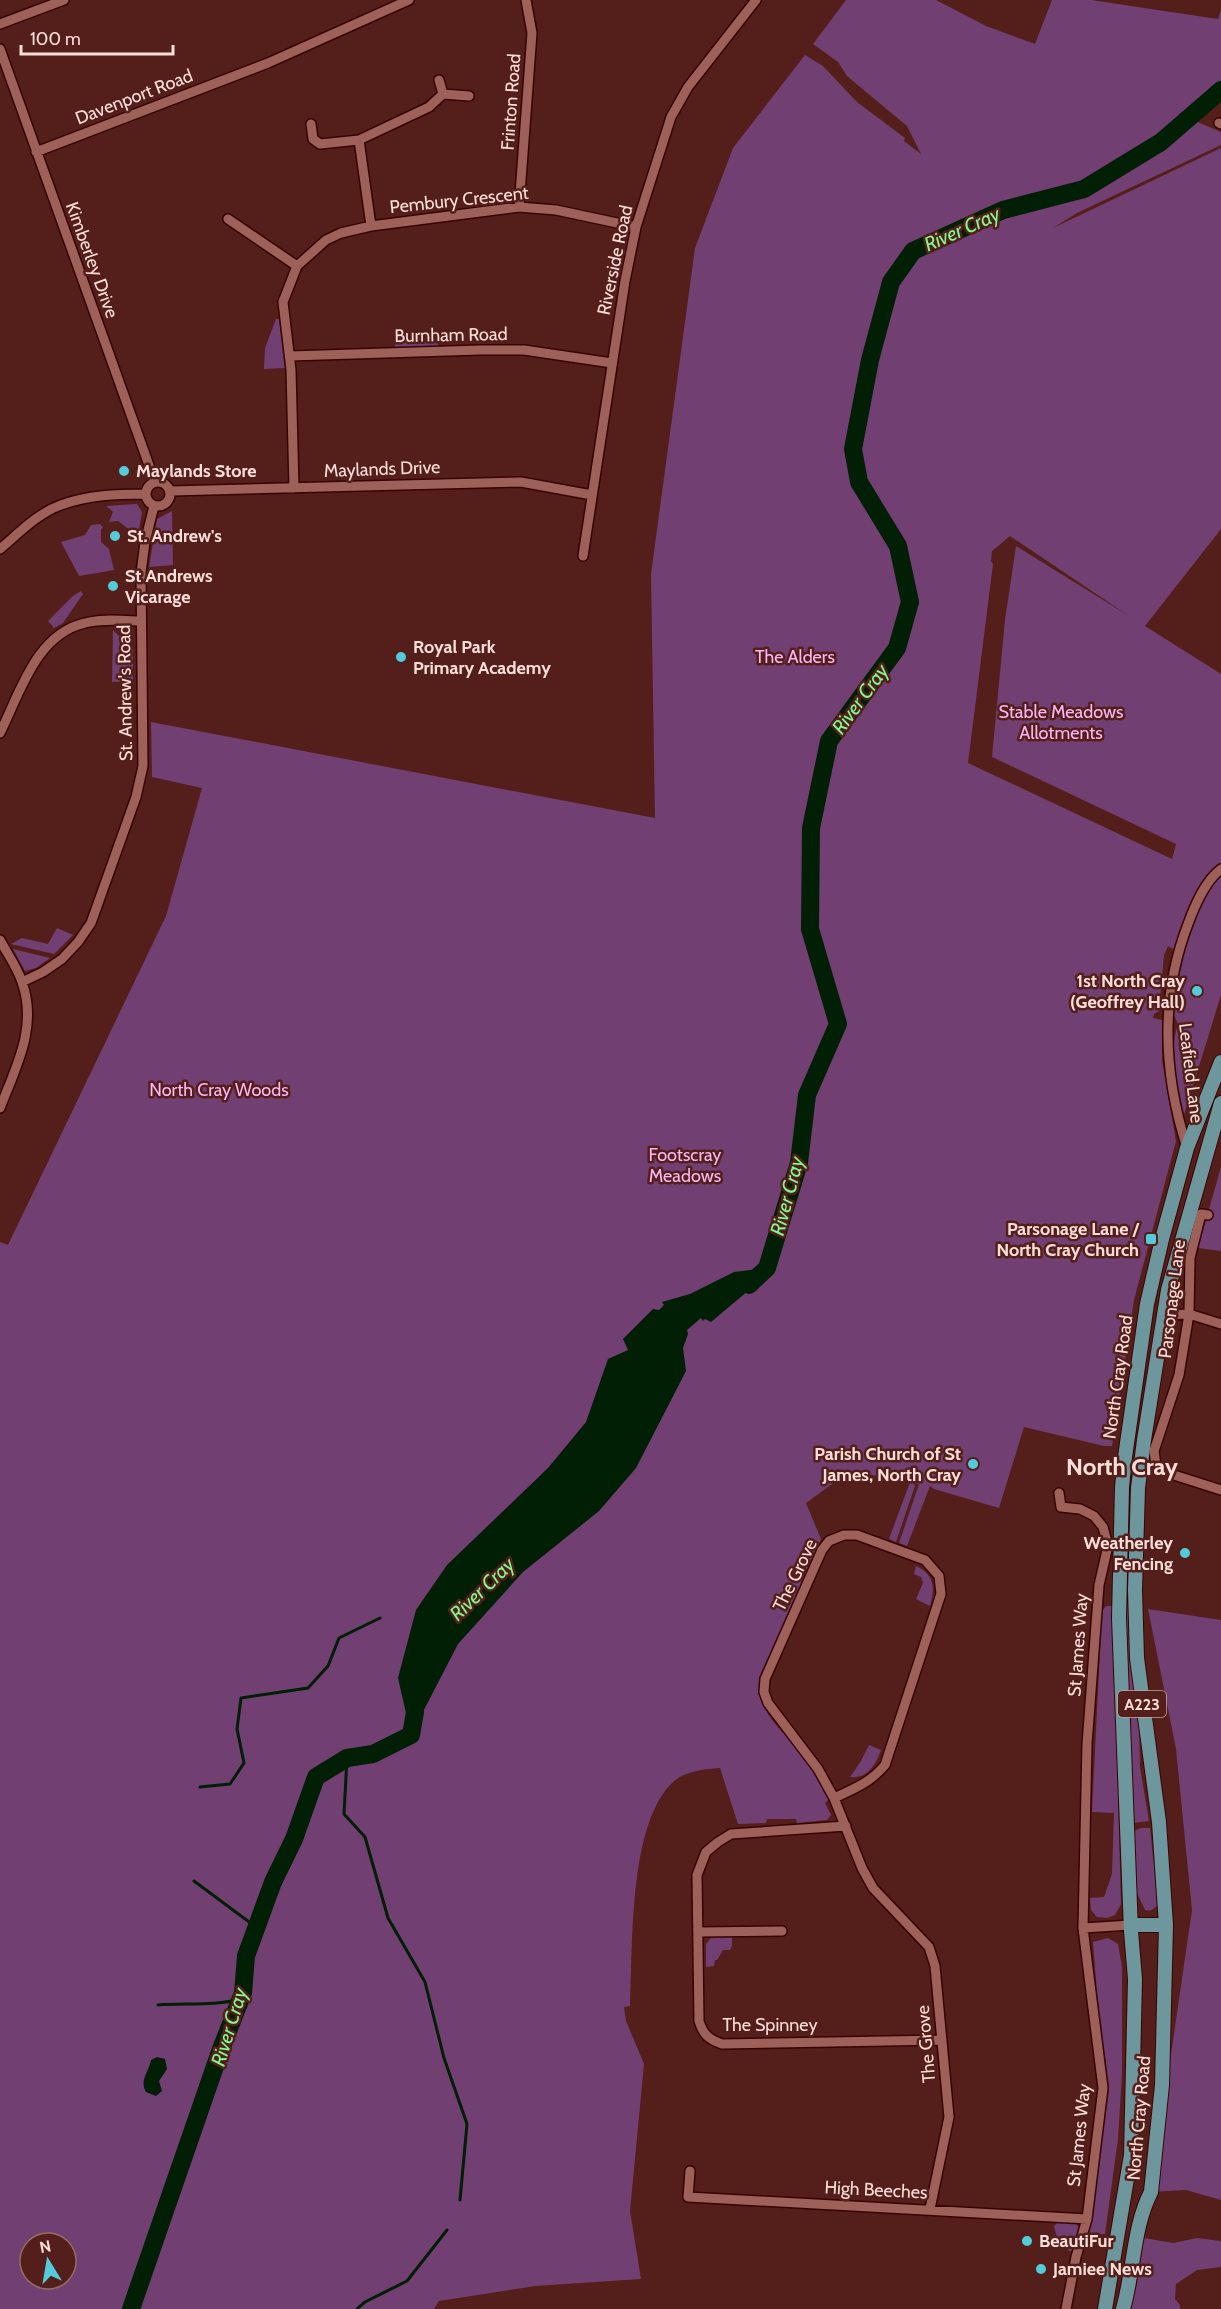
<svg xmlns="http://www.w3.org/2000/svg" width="1221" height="2309" viewBox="0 0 1221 2309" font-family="Cabin,sans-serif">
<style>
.green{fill:#713f71;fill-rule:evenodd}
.water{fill:#001f04}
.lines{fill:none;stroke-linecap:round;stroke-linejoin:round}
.stream{stroke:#001f04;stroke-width:3}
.river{stroke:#001f04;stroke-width:18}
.street-casing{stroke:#370404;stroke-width:12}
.primary-casing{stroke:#370404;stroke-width:16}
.street{stroke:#9d615a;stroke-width:9}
.primary{stroke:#6e969d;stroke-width:14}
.poi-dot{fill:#53cbdb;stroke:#541f1a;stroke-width:2}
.labels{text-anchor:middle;stroke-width:5;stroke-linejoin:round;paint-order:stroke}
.shield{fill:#541f1a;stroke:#c8a5a0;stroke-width:1.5}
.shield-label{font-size:16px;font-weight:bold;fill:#fadeda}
.street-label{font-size:18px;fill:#fadeda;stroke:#541f1a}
.poi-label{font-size:18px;font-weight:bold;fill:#fadeda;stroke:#541f1a;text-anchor:start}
.park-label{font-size:18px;fill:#fab6f8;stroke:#541f1a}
.water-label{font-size:20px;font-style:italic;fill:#79fe8f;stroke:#541f1a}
.district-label{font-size:24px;font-weight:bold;fill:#fadeda;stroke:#541f1a}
</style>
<rect width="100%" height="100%" fill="#541f1a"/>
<path class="green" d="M846,0H936L986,26L1035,44L1052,0H1091L1218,19L1221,10V96L1201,113V101L1179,114L1221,132V145L1077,213L1053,228L1221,148V529L1145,626L1221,674V995L1184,1115C1178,1086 1168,1053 1178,1024L1174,1015L1182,954L1168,946L1164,955L1159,1011L1154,1014L1153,1018L1162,1020V1060L1176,1141L1134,1300L1112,1446H1104L1024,1427L999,1508L934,1489L930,1486L907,1546L899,1543L919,1484L913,1483L915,1486L896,1542L889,1539L910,1482L850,1471L806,1503L821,1539L759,1678C757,1719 788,1732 809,1762C817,1774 822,1787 829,1799L825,1803L831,1815L827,1820L797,1823L796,1819H767L766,1823L738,1824L720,1768C704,1769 685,1771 673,1782C628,1824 633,1948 630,2006L624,2007L626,2021L644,2064L630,2211L641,2279L535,2286L439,2301L434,2309H0V1242L8,1245L166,916L202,788L152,777L151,722L655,818L651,574L695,248L733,148L805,55L823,66L857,102L905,138L904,141L921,154L907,126L847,76L838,62L813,44ZM1010,536L1129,616L1016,546L1005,620L992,757L1176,844L1172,859L968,763L993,564L991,561L992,551ZM30,2243H66V2279H30Z
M276,319H279L285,368L264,369L265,348Z
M437,338L438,347L395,348V339Z
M137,504L142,512L138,536L118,521L109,522L113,512L106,506Z
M172,511L173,565L149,567L157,519Z
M100,524L103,527L101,530V542L109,549L114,570L79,576L61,542L85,535L91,525Z
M81,591L83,594L63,623L54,628L48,621L73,596Z
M113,630L133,650V681L112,682Z
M57,928L73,935L54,954L11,944L22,938L48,944Z
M13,949L50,958L36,968L25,971Z
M1221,1167V1251L1198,1248Z
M1129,1480H1134L1140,1767L1149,1821L1133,1823L1125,1591Z
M916,1566C935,1575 935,1588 930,1606L916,1599L923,1583L921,1577L914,1574Z
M1106,1606H1113L1121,1904L1115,1915L1107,1918L1097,1917L1091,1910L1090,1898L1104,1897L1112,1874L1114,1813L1092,1812L1102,1611Z
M1148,1609L1221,1620V2200L1186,2190L1151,2192L1192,1910L1176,1749Z
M869,1745L881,1750C876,1765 867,1779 850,1777L861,1761Z
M1141,1828H1150L1158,1904C1155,1908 1151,1912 1145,1910L1136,1891L1134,1831Z
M732,1937V1946L730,1950H723L717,1960H715L714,1966L706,1967V1944L711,1938Z
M1108,1938L1118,1944L1122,1967V2074L1118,2139L1105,2234H1089L1109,2090L1097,1994L1093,1942Z
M1059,2221L1075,2223L1080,2228L1075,2250L1072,2252C1060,2247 1057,2239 1054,2226Z
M1144,2238L1173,2243L1197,2238L1221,2241V2267L1197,2270L1176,2284L1175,2299L1180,2305V2309H1130L1137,2284Z"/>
<path class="water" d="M767,1268L761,1280L711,1322L705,1319L703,1321L701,1318L687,1330L688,1334L683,1348L686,1371L636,1468L599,1511L523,1572L458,1644L411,1735L398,1678L416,1610L447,1565L548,1468L586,1422L608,1359L628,1350L623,1339L653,1309L659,1310L664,1305L662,1302L690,1294L734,1272Z
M157,2057L165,2059L167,2069L159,2081L162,2091L156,2096L146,2092C139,2080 149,2072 151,2060Z"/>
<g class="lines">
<path class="stream" d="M347,1758L344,1814L365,1837L388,1918L425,1982L444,2058L467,2124L460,2200
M200,1787L230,1784L244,1763L237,1729L241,1698L308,1688L328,1666L339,1638L380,1618
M194,1881L256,1927
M158,2005C185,2003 215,2006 241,1999
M357,2309L365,2302L407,2281L447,2230"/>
<path class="river" d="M749,1285L767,1268L799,1163L807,1095L838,1024L810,929L811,828L829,741L897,648L910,602L898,546L859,482L853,449L870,360L891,282L913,251L1003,210L1084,189L1161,142L1221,90
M131,2309L221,2049L243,1993L246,1956L273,1882L294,1839L316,1777L347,1758L373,1754L411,1735L415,1712"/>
<defs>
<path id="street" d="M0,24L64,0
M0,49L155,482
M439,80L443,94
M1219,123L1221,124
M311,124L313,139L320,144L359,140
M36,152L268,63L409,0
M519,207L532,33L526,0
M228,219L297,266
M371,226L359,140L429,107L443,94L469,96
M290,356L480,350H524L612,363
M146 494a12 12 0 1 1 24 0a12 12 0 1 1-24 0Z
M294,488L291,370L283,302L297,266L326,240L341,233L371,226L519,207L556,210L636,227
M171,491L521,482L592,495
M0,549C19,533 38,513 61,505C88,495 117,494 145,494
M583,556L625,281L636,227L671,117L688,87L756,0
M0,733C20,693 36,634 85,623C103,618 123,621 141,621
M0,940C7,953 17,967 22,982C38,1027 16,1067 0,1108
M22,982L43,972L62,959L78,942L91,923L136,797L143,766L141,573L145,542L154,506
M1187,1148C1163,1073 1160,997 1188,924C1195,905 1205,881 1221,869
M1208,1215L1201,1214L1190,1258L1189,1314L1179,1375L1154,1451L1156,1465L1174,1475L1221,1490
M1163,1315L1189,1314L1221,1324
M1059,1493L1061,1507L1080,1509L1094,1516L1103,1527L1108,1546L1099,1585L1087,1744L1083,1928L1103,2088L1087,2219L1076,2257L1066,2309
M834,1798L818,1769L768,1703L764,1692L765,1679L822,1550L829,1541L844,1535H857L925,1560L939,1576L941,1594L885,1765C871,1782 854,1789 834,1798L862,1868L873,1888L929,1947L935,1966L949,2117L930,2209
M846,1826L731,1834L718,1842L706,1852L697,1875L699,2021C703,2034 708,2039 722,2044L942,2040
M1083,1928L1131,1925
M698,1932L782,1931
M690,2171L688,2197L1087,2219"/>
<path id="primary" d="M1131,1925H1166
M1105,2309L1131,2155L1135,1979L1131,1931L1119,1618L1122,1487L1125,1457L1147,1304L1162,1239L1187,1148L1221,1062
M1123,2309C1134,2271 1133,2227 1151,2192L1162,2085L1166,1925L1159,1822L1137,1658L1135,1590L1138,1488L1144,1440L1168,1290L1221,1103"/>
</defs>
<use href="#street" class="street-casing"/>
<use href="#primary" class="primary-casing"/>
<use href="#street" class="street"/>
<use href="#primary" class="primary"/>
</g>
<g class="poi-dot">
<circle cx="124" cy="471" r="6"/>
<circle cx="115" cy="536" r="6"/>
<circle cx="113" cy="586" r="6"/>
<circle cx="401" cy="657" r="6"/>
<circle cx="1197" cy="991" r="6"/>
<rect x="1145" y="1233" width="12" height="12" rx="3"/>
<circle cx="973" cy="1464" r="6"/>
<circle cx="1185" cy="1553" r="6"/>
<circle cx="1027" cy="2241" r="6"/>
<circle cx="1041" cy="2269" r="6"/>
</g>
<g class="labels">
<rect class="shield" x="1118" y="1691" width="48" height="26" rx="4.5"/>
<g class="shield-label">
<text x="1142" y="1710">A223</text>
</g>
<g class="street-label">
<text transform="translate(134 97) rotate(-21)" y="6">Davenport Road</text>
<text transform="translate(511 102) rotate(-86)" y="6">Frinton Road</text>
<text transform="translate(459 200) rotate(-6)" y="6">Pembury Crescent</text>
<text transform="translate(92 260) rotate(70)" y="6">Kimberley Drive</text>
<text transform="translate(615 260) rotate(-78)" y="6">Riverside Road</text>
<text transform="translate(451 335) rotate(-1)" y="6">Burnham Road</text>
<text transform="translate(382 469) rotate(-2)" y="6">Maylands Drive</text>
<text transform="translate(125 693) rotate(-91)" y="6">St. Andrew's Road</text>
<text transform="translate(1191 1073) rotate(83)" y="6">Leafield Lane</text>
<text transform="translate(1172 1299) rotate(-83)" y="6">Parsonage Lane</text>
<text transform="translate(1118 1377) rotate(-82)" y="6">North Cray Road</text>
<text transform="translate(795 1575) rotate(-64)" y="6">The Grove</text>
<text transform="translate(1078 1645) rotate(-86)" y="6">St James Way</text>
<text x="770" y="2031">The Spinney</text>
<text transform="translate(926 2044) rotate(-95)" y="6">The Grove</text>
<text transform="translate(1139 2118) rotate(-85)" y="6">North Cray Road</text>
<text transform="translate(1079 2135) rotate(-84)" y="6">St James Way</text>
<text transform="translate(876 2190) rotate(3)" y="6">High Beeches</text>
</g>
<g class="poi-label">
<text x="136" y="477">Maylands Store</text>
<text x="127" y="542">St. Andrew's</text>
<text x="125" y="582">St Andrews<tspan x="125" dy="21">Vicarage</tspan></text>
<text x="413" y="653">Royal Park<tspan x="413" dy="21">Primary Academy</tspan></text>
<text x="1185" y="987" text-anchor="end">1st North Cray<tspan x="1185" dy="21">(Geoffrey Hall)</tspan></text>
<text x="1139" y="1235" text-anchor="end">Parsonage Lane /<tspan x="1139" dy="21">North Cray Church</tspan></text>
<text x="961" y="1460" text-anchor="end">Parish Church of St<tspan x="961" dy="21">James, North Cray</tspan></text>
<text x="1173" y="1549" text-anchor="end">Weatherley<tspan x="1173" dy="21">Fencing</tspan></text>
<text x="1039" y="2247">BeautiFur</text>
<text x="1053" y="2275">Jamiee News</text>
</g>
<g class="park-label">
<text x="795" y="663">The Alders</text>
<text x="1061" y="718">Stable Meadows<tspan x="1061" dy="21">Allotments</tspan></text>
<text x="219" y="1096">North Cray Woods</text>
<text x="685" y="1161">Footscray<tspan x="685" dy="21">Meadows</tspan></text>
</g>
<g class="water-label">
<text transform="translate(962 229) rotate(-24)" y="7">River Cray</text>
<text transform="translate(860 699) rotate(-54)" y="7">River Cray</text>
<text transform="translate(787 1196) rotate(-75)" y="7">River Cray</text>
<text transform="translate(482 1589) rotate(-44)" y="7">River Cray</text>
<text transform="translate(229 2027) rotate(-73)" y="7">River Cray</text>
</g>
<g class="district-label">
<text x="1122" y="1475">North Cray</text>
</g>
</g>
<g transform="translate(48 2261) rotate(349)"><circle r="28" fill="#541f1a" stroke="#966b67" stroke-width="1.5"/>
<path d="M0-4.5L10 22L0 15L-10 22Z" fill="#53cbdb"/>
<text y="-9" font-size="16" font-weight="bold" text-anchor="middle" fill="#fadeda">N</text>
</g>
<path d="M21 45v9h152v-9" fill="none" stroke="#fadeda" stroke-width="3"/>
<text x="30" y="45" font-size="18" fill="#fadeda" stroke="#541f1a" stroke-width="4.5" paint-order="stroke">100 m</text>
</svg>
